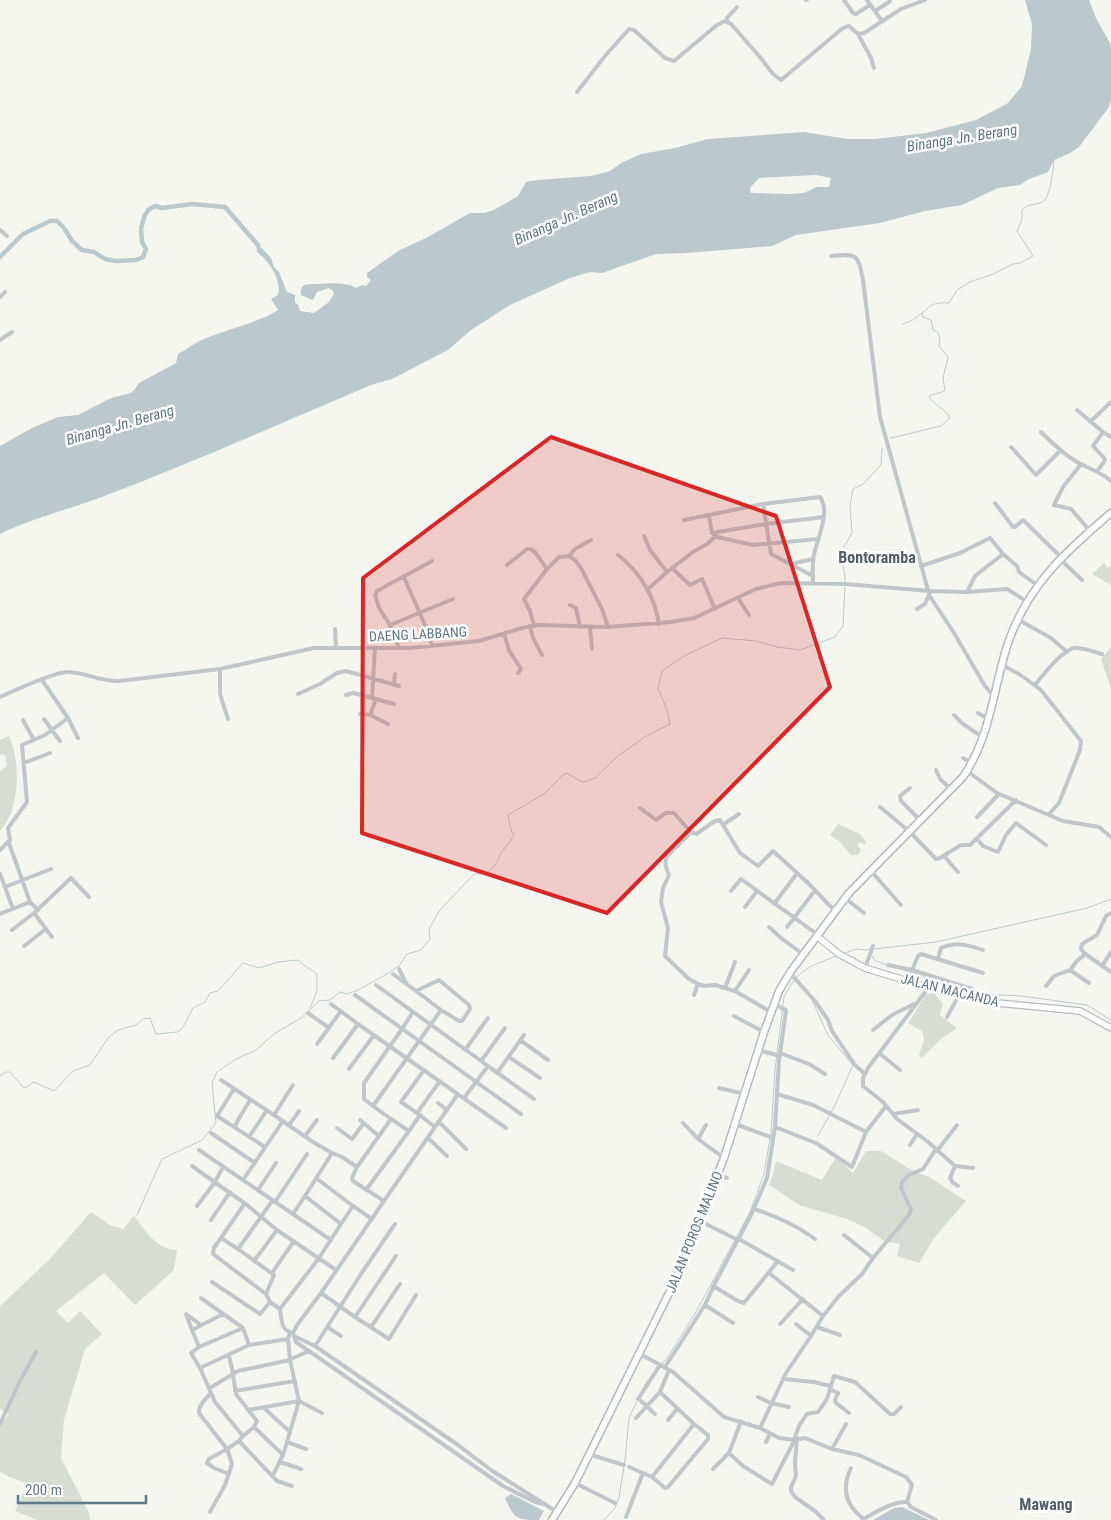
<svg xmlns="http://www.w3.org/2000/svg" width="1111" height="1520" viewBox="0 0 1111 1520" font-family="'Roboto Condensed',sans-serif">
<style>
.green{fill:#d7ddd2}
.water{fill:#bbc9cd;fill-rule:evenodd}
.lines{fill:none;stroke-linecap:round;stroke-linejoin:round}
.stream{stroke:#bbc9cd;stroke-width:1}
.canal{stroke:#bbc9cd;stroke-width:4.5}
.secondary-casing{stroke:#b5bbbf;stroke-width:8}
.primary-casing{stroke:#b3b9bc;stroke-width:9}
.street{stroke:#c0c6c9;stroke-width:4}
.secondary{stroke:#fff;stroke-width:5.5}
.primary{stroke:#fff;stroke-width:6}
.marked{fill:#d62828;fill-opacity:0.2;stroke:#d62828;stroke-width:4;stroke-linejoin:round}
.labels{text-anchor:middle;stroke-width:5;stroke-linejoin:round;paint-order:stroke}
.street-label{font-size:14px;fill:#627885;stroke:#fff}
.water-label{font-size:15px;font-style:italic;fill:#5e7b82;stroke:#fff}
.quarter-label{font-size:16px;font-weight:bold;fill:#516069;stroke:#fff}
</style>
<rect width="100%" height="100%" fill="#f6f6f1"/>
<path class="green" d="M1104,563L1108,568L1111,566V585L1092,574Z
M1111,647V689L1101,659Z
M9,736C21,761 20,810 0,831V771L7,766L6,756L2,754L0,755V740Z
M838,824L860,834L866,842L865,845L860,842L857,846L861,849L858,855H851L839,841L830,835Z
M933,992L943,1004L940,1015L957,1028L941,1039L922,1058L919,1055L924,1040L922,1031L908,1023L926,995Z
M866,1151H881L910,1169L929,1177L966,1201L934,1238L919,1263L897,1256L900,1244L884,1241L866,1228L850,1220L799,1205L769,1185L773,1175L776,1161L822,1180L836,1157L853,1173Z
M91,1212L110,1225L123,1229L134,1216C145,1230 157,1250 177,1250L174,1270L135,1305L104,1273L56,1311L68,1323L80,1311L102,1334L85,1349L64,1420L61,1458L89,1513L90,1520H37L15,1511L28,1484L10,1477L0,1472V1426L9,1414L0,1409V1306L49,1260Z"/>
<path class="water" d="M1025,0H1089L1096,18L1111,45V99L1109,107L1079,147L1070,153L1054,160L1048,172L1027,180L1020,185L998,188L962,205L925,211L880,223L796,235L772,246L686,253L656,254L602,273L590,272L570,278L510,305L471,330L448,350L392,379L371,385C284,422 196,461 107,495C72,509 34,517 0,534V446L32,428L58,417L78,415L111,398L131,393L135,389L139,383L176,363L178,354C188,348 198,341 209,337C230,328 260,322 278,310L271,299L278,295C282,280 269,261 257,252L256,242L271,258L274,267L279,272L287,292L295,295V302L298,305L300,311L314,313L329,302L334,294L333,291L329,288L317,292L313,300L301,295C299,283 308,284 317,284C331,284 343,281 356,288L362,285L366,286L371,280L367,277V273L398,251L426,238L470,213H484L494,210L518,196L526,182L537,180L591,176L610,171L621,163L641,154L675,148L708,139L804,132L847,139H875L926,133L976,120L1008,103L1022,86L1031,49L1032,24ZM816,175L831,178L829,187H816L804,193L791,194L751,193L750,188L759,178Z
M511,1494L544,1511L539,1520C517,1520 514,1519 505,1498Z
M902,1507L929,1520H873L894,1508Z"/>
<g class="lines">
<path class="stream" d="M902,324C907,322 913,321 917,317C931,307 929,302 949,303L957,290L970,282L993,274L1013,264L1020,263L1033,256L1017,231L1022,219V210C1028,204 1032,205 1040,203C1051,201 1053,169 1054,160
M891,438L941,426L950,418C945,408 934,406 929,396C935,393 940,394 945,390L943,378L948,357L939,346L940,340L938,332L933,330L931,320L923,317L922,313
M845,583V575L840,554L852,533L850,505L853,489L863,484L881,465L882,448
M843,954L856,949L865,950L936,942L1087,908L1111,899
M872,956L876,961L887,965
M903,970L968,990
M972,991L983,994L1021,996L1087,1005L1111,1020
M812,1000L828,1035L853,1065L836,1103L818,1136
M0,1076L6,1072H10L23,1087H27L34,1082L54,1091L73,1071L90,1065L108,1038L118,1030L136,1025L143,1019L150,1018L156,1034L177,1032L182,1029L193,1008L205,1002L210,993L218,991L243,963L259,968L278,962L298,960C303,966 311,969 317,974V991L310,1008
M771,1135L775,1070L784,997C797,970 810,966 837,956
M137,1215L162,1159L202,1140L216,1123L212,1083L217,1072L236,1059L256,1050L274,1034L301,1018L319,1001L330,1000L340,992L347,994L358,990L387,974L399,966L407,954L421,950L430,939L429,929L440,910L474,874C492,874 494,868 501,853C505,847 510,842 514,836L510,827L508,815L544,794L563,775L567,773L580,781L584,782L595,778L618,756L645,737L670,724L667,710L658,688L662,671L684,656L722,638L756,641L777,647L800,650L835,637L843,626L845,587
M661,1364L666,1360L696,1312L750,1212L764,1174L770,1139
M644,1386L656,1369
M604,1520L615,1508L619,1497L625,1461L629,1418L637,1401"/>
<path class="canal" d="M0,257L23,234L50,221H57L64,228L72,241L82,250L94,252L105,259L116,261L136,260L143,257L146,249L142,242L141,229L144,217L148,210L155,206L162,208L192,204L225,207L258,245"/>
<defs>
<path id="secondary" d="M818,937L839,954L865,968L924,986L987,1002L1080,1011L1111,1028"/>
<path id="primary" d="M552,1520L575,1483L676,1279L724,1158L764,1032L779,991L791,971L849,893L963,777C991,736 993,689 1008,643C1028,585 1065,552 1111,513"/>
</defs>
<use href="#secondary" class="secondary-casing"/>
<use href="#primary" class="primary-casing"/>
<path class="street" d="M806,0H807
M844,0L853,13L856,14L870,5
M867,0L882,21
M875,11L889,2L890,0
M727,22V18L737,7
M858,34L871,58L874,68
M577,92L605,56L629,29L634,30L665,58L674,61L717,25L725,21L731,24L760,57L773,74L781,80L843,28L849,26L858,34L864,33L901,9L925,0
M0,230L7,236
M831,256C858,253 858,255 863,280L880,417L928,590
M0,297L5,292
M0,340L12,332
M1077,410L1103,432L1093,446L1105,459L1104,462L1097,471
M1091,421L1111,402
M1041,432C1051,442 1061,452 1074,460C1086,468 1100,471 1111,481
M1103,432L1111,437
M1011,447L1036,475L1060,451
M1081,464L1063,487L1054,505L1071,509L1090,531
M995,503L1013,527H1015L1023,520L1062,558
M763,504L771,554L813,576
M709,516L712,533L766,524L824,517
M684,520L763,504L820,497C831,513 817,538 814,555C812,564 813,574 813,583
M712,533L717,537L753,545L818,539
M644,536L650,550L667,572L693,552L707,544L716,536
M618,555C640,572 655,597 659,624
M569,556L575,549L591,540
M1060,559L1082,580
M432,561L377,591L375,595L379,608L390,625L453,599
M791,564L813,559
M507,565L527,549H530L535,552L547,569
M921,566L960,553L990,538L1003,554
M673,569L690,585L702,579L715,609
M404,577L428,632L432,646
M647,590L667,572
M930,591L929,595L954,633L985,686L990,692L995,693
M967,592L975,576L1003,554L1017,566L1019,572L1037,585
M738,598L749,615
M570,605L576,608L580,627
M917,609L925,604L929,595
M1017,619L1051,638L1067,652
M390,625L399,648
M530,626L533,638L542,655
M534,626L530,611L524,599L547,569L559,557L569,556L575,560L581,568L602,609L608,627
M590,627L592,649
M335,629L336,648
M504,634L509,650L521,669L518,673
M375,648L372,698L394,704
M1002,665L1019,674L1041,690L1081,741L1080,750L1059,803L1050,813
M220,669V694L228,719
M42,680L68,718L78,738
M394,684L395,674
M1035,685C1042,676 1063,649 1075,648C1083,647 1094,652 1102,654
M298,694L320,684L337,673L346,671L399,686
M346,695L353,693L372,698
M0,697C13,691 57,671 69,672C87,673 102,682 119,681L220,669L314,648H410L479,641L522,628L538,625L608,627L671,622L694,618L756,589L781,583L845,584L930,591L967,592L1007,589L1026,601
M978,713L989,719
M360,714L370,715L388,724
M370,715L376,699
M954,715L963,724L984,738
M44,719L60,741
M23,720L34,740
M963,758L972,763
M24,763L50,753
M936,770L940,779L952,790
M967,771L997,793L1063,821L1099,827L1111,837
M910,788L900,796L901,801L921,821
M880,807L910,832L936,859L940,858L961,845H970L1016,800
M640,808L656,820L666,813H674L691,832L696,834L715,821L720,820L740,853L758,866L773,851L807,882L835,911
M977,817L999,794
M724,824L739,814
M691,832L667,856C664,863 666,868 669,875L663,888L661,902L668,928L665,956L689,979L698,984L704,986L715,985L735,991L771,1012
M977,839L983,846L998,852L1006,835L1016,823L1046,845
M9,843L30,902L38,910
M0,850L10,840L8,828L27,802L22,745L45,735L68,718
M944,856L958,872
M871,871L901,905
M0,874L5,887L51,869
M5,887L13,909
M731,891L741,879L818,935
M845,898L864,913
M774,904L795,876
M745,907L757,891
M34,913L52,937
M0,914L30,902
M769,927L781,938L804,955
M787,927L813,893
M12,930L34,913L71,878L89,897
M24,946L46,929
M1084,953L1081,949L1082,944L1097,935L1106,916L1111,913
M938,959L941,948C957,941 967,945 983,950
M888,965L912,970L918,956L921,954L983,973
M1102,966L1111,952
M865,968L873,946
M399,969L406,983
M1070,970L1077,961L1083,956L1084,953L1111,972
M790,973L815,1001L828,1020L832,1031L855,1065L865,1074
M393,974L416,991L439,980L469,1005L470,1009L462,1021H459L441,1010L416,991
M908,981L912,970L972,989
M376,985L488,1066L464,1098
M1046,986L1054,976L1070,970L1089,983
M929,987L868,1068L863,1078V1086L883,1102L897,1119L927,1141L955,1166L973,1168
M725,988L735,962
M735,991L749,970
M355,995L521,1114
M694,995L698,984
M331,1004L358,1024
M308,1013L329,1028
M734,1016L764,1032
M947,1017L959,995
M873,1030L892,1015L914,1004
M520,1040L548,1060
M317,1044L341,1011
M465,1050L488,1018
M758,1050L780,1056
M780,1053L809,1064L825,1074
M879,1053L900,1070
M509,1057L540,1078
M333,1058L358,1024L506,1128
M481,1061L505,1028
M488,1066L534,1099
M349,1069L374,1035
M424,1070L401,1102L417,1113L440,1081
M497,1073L524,1035
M221,1080L274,1115
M293,1085L274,1115L313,1142L332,1153
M719,1088L745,1094
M234,1089L217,1116L265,1147
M438,1103L447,1110
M373,1106L364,1099V1083L402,1029L413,1012
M417,1113L435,1127L458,1094
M893,1114L918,1110
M360,1120L379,1136
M439,1122L466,1149
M683,1123L698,1139L724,1158
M735,1124L773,1138
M289,1125L299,1111
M234,1127L250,1100
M775,1127L816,1143L852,1167L866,1132L813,1105L777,1094
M337,1128L352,1139L364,1123
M409,1131L420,1115
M866,1132L886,1106
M211,1133L255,1163
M305,1136L317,1120
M249,1137L267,1110
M428,1138L447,1156
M698,1139L706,1125
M910,1145L917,1134
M199,1150L331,1240
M937,1151L957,1125
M192,1166L247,1205L277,1230L336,1270
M955,1166L950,1178L953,1183L958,1186
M357,1167L352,1178L353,1181L384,1201L321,1293L297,1325L293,1333L296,1342L503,1486L535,1502L543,1504
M718,1174L727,1178
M316,1178L353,1206L341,1224
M243,1180L283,1121
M258,1190L276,1163
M366,1190L409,1131L391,1119
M384,1201L435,1127
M275,1202L307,1154
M245,1203L214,1248L213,1254L266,1294L270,1302L280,1309C282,1320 280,1330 293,1333
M197,1206L215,1182L223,1167
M353,1206L372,1219
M754,1209C776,1216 796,1225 815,1239
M293,1214L305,1196
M211,1220L230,1192
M700,1221L738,1240
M844,1235L873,1258
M221,1238L238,1249
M739,1239L793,1270
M254,1261L277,1230
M272,1273L294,1241
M769,1273L823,1316
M212,1282L260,1314L270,1302
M713,1286L738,1301L744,1303L778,1261
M321,1293L355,1317L396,1256
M266,1294L274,1275L238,1249L273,1200
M201,1298L243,1328L249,1345L288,1339L290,1333
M705,1305L733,1323
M280,1309L319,1258L341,1224L305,1196L332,1153L342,1157L357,1167L391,1119L373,1106L441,1010
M223,1314L192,1330L199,1347L243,1328
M355,1317L389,1339L416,1295
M780,1324L803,1299
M796,1324L811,1336
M327,1327L341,1336
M371,1327L400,1284
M817,1327L840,1335
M192,1330L186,1314L201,1325
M294,1336L315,1346L458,1445L491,1470L557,1512
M249,1345L200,1368L215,1402L243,1436L239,1441L277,1481L292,1486
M315,1346L363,1271L395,1224
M199,1347L191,1353L200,1368
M640,1354L673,1372L724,1417L760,1428L779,1438L794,1440L805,1438L832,1449L859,1455L906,1477L912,1485L907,1502
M229,1356L233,1373
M291,1359L309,1351
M665,1367L705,1305L715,1283L751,1215L767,1178L775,1127L779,1061L786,1010L774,1004
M233,1375L236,1394L257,1421L254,1427L243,1436
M783,1379L814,1382L830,1386
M210,1388L238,1371L290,1360L288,1339
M830,1389L838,1393L835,1400L836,1403L849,1413
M235,1391L295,1381
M211,1393C206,1398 198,1406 199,1413L227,1449L209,1459L207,1463L214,1468L229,1474
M758,1397L771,1403L789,1407
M638,1399L660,1365
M641,1401L655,1414
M264,1408L290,1432
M248,1410L299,1401L322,1413
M636,1418L660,1392
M668,1420L677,1409
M741,1421L729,1453L743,1466L772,1484L792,1445L799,1426L807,1414L818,1412L827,1399L834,1376L855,1382L890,1414H894L901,1407
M0,1424L19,1383L36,1352
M254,1427L283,1455L273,1475
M760,1428L786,1373L811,1336L823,1316L839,1296L862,1274L873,1258L909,1215L911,1209L901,1188L902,1182L909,1175L923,1169L936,1149
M797,1438L795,1462L796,1476L791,1487V1491L795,1497L815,1511L824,1520
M287,1442L299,1401L290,1360
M766,1442L770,1434
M832,1449L846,1424
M588,1454L624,1465
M283,1455L287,1442L306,1449
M280,1462L301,1469
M629,1467L652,1477L665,1488L668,1487L708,1439V1435L694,1424
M851,1468C841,1489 846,1506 864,1519
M713,1469L729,1453
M652,1477L694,1424L660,1392L669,1370
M575,1483L615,1503
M210,1512L225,1485L232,1464L227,1449L239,1441
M626,1517L643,1473
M862,1520C874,1513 893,1501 907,1502L911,1507L936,1520"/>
<use href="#secondary" class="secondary"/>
<use href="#primary" class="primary"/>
</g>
<path class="marked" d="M551,437L776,516L830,687L607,913L362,833L363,578Z"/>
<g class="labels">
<g class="street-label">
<text transform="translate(418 634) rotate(-3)" y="5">DAENG LABBANG</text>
<text transform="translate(950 990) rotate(14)" y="5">JALAN MACANDA</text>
<text transform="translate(694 1232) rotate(-68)" y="5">JALAN POROS MALINO</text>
</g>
<g class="water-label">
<text transform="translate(962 138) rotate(-9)" y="5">Binanga Jn. Berang</text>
<text transform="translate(566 218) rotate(-24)" y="5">Binanga Jn. Berang</text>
<text transform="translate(120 425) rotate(-16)" y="5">Binanga Jn. Berang</text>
</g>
<g class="quarter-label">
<text x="877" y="563">Bontoramba</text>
<text x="1046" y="1510">Mawang</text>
</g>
</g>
<path d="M18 1495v8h128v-8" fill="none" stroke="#627885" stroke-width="2.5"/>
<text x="25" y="1495" font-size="15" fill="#627885" stroke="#ffffff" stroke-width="4" paint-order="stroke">200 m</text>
</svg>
